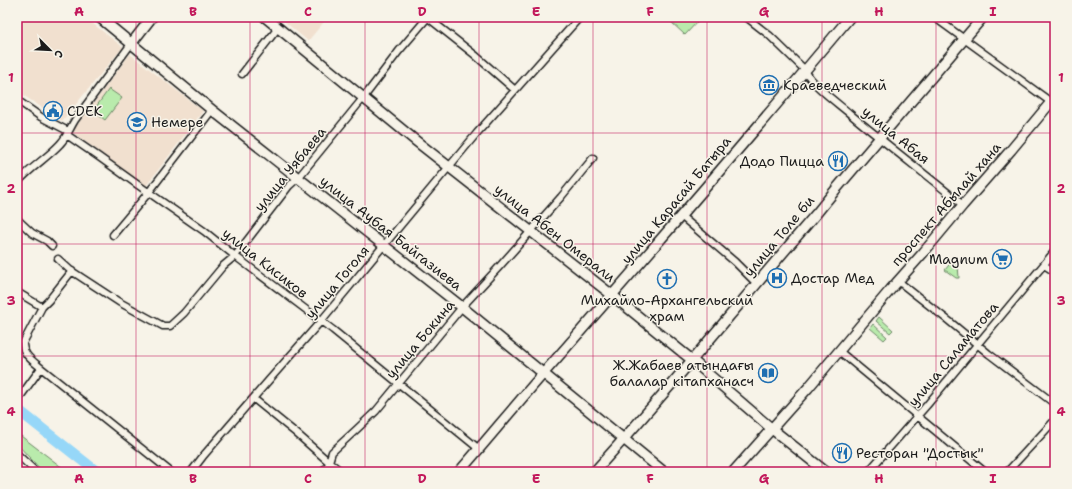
<svg xmlns="http://www.w3.org/2000/svg" width="1072" height="489" viewBox="0 0 1072 489" font-family="'Shantell Sans',sans-serif">
<style>
.built{fill:#f1e0cf}
.green{fill:#b9ebac;stroke:#6a8464}
.lines{fill:none;stroke-linecap:round;stroke-linejoin:round}
.river{stroke:#96d7f8;stroke-width:11}
.street-casing{stroke:#1c1c1c;stroke-width:9}
.secondary-casing{stroke:#1c1c1c;stroke-width:12}
.street{stroke:#f7f3e8;stroke-width:6}
.secondary{stroke:#f7f3e8;stroke-width:9}
.grid{fill:none;stroke:#c2185b;stroke-width:1;stroke-opacity:0.55}
.labels{text-anchor:middle;stroke-width:3;stroke-linejoin:round;paint-order:stroke}
.poi-label{font-size:14px;fill:#1c1c1c;stroke:#f7f3e8;text-anchor:start}
.street-label{font-size:14px;fill:#1c1c1c;stroke:#f7f3e8}
.neatline{fill:none;stroke:#c2185b;stroke-width:1.5}
.grid-label{font-size:13px;text-anchor:middle;font-weight:bold;fill:#c2185b}
</style>
<rect width="100%" height="100%" fill="#f7f3e8"/>
<filter id="ink" filterUnits="userSpaceOnUse"><feTurbulence type="fractalNoise" baseFrequency=".025" numOctaves="2"/><feDisplacementMap in="SourceGraphic" scale="8" xChannelSelector="R" yChannelSelector="G"/><feConvolveMatrix kernelMatrix="1 2 1 2 8 2 1 2 1" color-interpolation-filters="sRGB"/></filter>
<g filter="url(#ink)">
<path class="built" d="M17,17H84L123,47L62,121L17,91Z
M279,17H328L308,41Z
M130,54L203,111L146,186L72,132Z"/>
<path class="green" d="M671,17H693L698,21L685,35L669,20Z
M109,89L122,98L105,120L93,111Z
M952,261L958,265L959,278H956L945,270Z
M879,317L893,330L890,333L876,321Z
M873,324L887,337L884,340L870,328Z
M17,433L68,472H43L17,444Z"/>
<g class="lines">
<path class="river" d="M17,409L97,472"/>
<defs>
<path id="street" d="M427,17L475,55L515,90
M746,17L769,35L805,70C812,85 836,102 849,113C886,144 925,174 963,205
M934,17L1055,105
M242,74L278,28
M17,100L41,117L68,131
M67,135L99,157L138,185L204,231L235,256L333,330L479,449
M17,183C30,168 47,158 60,144C67,137 70,128 75,120L131,44
M681,216L735,262L757,284
M17,219L32,233L47,241L52,246
M113,235L149,192L212,110
M58,259L70,270L119,302L163,326H170L184,313L223,266L235,256L289,186L298,178L364,97L399,51L428,17
M1044,265L1055,272
M898,281L949,321L989,354L1055,404
M17,292L42,307L23,343C22,354 33,361 41,368L171,472
M42,307L49,300L72,271
M839,351L985,472
M254,399L296,433L329,462L342,472
M17,401L41,368
M17,454L36,472
M329,462L332,452L357,429L376,411L462,307L499,267L561,197L593,158
M191,472L204,455L269,380L321,321L477,133L580,17
M322,472L330,463
M868,472L927,405L1055,251
M1007,472L1055,420"/>
<path id="secondary" d="M99,17L212,110L462,307L664,472
M265,17L416,141L612,295L692,360L772,429L826,472
M131,44L152,17
M459,472C487,440 514,407 542,375C646,257 749,138 850,17
M594,472C671,388 742,300 816,214L837,188L983,17
M733,472L808,388L891,289L923,253L963,205L1011,150L1051,102L1055,98"/>
</defs>
<use href="#street" class="street-casing"/>
<use href="#secondary" class="secondary-casing"/>
<use href="#street" class="street"/>
<use href="#secondary" class="secondary"/>
</g>
</g>
<path class="grid" d="M136,17V472M250,17V472M365,17V472M479,17V472M593,17V472M707,17V472M822,17V472M936,17V472M17,133H1055M17,244H1055M17,356H1055"/>
<defs>
<symbol id="museum-ring" viewBox="-11 -11 22 22"><circle r="9.5" fill="#f7f3e8" stroke="#1f6fb2" stroke-width="1.5"/><path d="M0-6L6-3V-2H-6V-3ZM-5-1h2V3h-2ZM-1-1h2V3h-2ZM3-1h2V3H3ZM-6 4H6V6H-6Z" fill="#1f6fb2"/></symbol>
<symbol id="civic-ring" viewBox="-11 -11 22 22"><circle r="9.5" fill="#f7f3e8" stroke="#1f6fb2" stroke-width="1.5"/><path d="M-.6-6.5H3V-4.5H.6V-3L4-1V1h2V6H-6V1h2V-1L-.6-3ZM-1.2 2.5V6h2.4V2.5Z" fill="#1f6fb2"/></symbol>
<symbol id="school-ring" viewBox="-11 -11 22 22"><circle r="9.5" fill="#f7f3e8" stroke="#1f6fb2" stroke-width="1.5"/><path d="M0-5L7-2L0 1L-7-2ZM-4 1L0 2.5L4 1V4Q0 6-4 4Z" fill="#1f6fb2"/></symbol>
<symbol id="restaurant-ring" viewBox="-11 -11 22 22"><circle r="9.5" fill="#f7f3e8" stroke="#1f6fb2" stroke-width="1.5"/><path d="M-5-6h1v4h1v-4h1v4h1v-4h1v5L-1.5 .5V6h-2V.5L-5-1ZM5-6V6H3V1.5H1.5Q1.5-4 5-6Z" fill="#1f6fb2"/></symbol>
<symbol id="supermarket-ring" viewBox="-11 -11 22 22"><circle r="9.5" fill="#f7f3e8" stroke="#1f6fb2" stroke-width="1.5"/><path d="M-6-5.5h2.5l.6 2H6L4.5 2H-2.5L-4.4-4H-6ZM-1.5 3.2a1.3 1.3 0 1 0 .1 0ZM3 3.2a1.3 1.3 0 1 0 .1 0Z" fill="#1f6fb2"/></symbol>
<symbol id="hospital-ring" viewBox="-11 -11 22 22"><circle r="9.5" fill="#f7f3e8" stroke="#1f6fb2" stroke-width="1.5"/><path d="M-5-5h3v3.5h4V-5h3V5h-3V1.5h-4V5h-3Z" fill="#1f6fb2"/></symbol>
<symbol id="church-ring" viewBox="-11 -11 22 22"><circle r="9.5" fill="#f7f3e8" stroke="#1f6fb2" stroke-width="1.5"/><path d="M-1.2-6h2.4v3.5h3.3v2.4h-3.3V6h-2.4V-.1h-3.3v-2.4h3.3Z" fill="#1f6fb2"/></symbol>
<symbol id="library-ring" viewBox="-11 -11 22 22"><circle r="9.5" fill="#f7f3e8" stroke="#1f6fb2" stroke-width="1.5"/><path d="M-6-4Q-3-5.5-.7-3.5V5Q-3 3-6 4ZM6-4Q3-5.5 .7-3.5V5Q3 3 6 4Z" fill="#1f6fb2"/></symbol>
</defs>
<g fill-rule="evenodd">
<use href="#museum-ring" x="758" y="74" width="22" height="22"/>
<use href="#civic-ring" x="42" y="100" width="22" height="22"/>
<use href="#school-ring" x="126" y="111" width="22" height="22"/>
<use href="#restaurant-ring" x="827" y="150" width="22" height="22"/>
<use href="#supermarket-ring" x="991" y="248" width="22" height="22"/>
<use href="#hospital-ring" x="766" y="267" width="22" height="22"/>
<use href="#church-ring" x="656" y="268" width="22" height="22"/>
<use href="#library-ring" x="757" y="362" width="22" height="22"/>
<use href="#restaurant-ring" x="831" y="442" width="22" height="22"/>
</g>
<g class="labels">
<g class="poi-label">
<text x="783" y="90">Краеведческий</text>
<text x="67" y="116">CDEK</text>
<text x="151" y="127">Немере</text>
<text x="824" y="166" text-anchor="end">Додо Пицца</text>
<text x="988" y="264" text-anchor="end">Magnum</text>
<text x="791" y="283">Достар Мед</text>
<text x="667" y="305" text-anchor="middle">Михайло-Архангельский<tspan x="667" dy="16">храм</tspan></text>
<text x="754" y="370" text-anchor="end">Ж.Жабаев атындағы<tspan x="754" dy="16">балалар кітапханасч</tspan></text>
<text x="856" y="458">Ресторан "Достык"</text>
</g>
<g class="street-label">
<text transform="translate(896 135) rotate(39)" y="5">улица Абая</text>
<text transform="translate(290 169) rotate(-51)" y="5">улица Уябаева</text>
<text transform="translate(676 200) rotate(-50)" y="5">улица Карасай Батыра</text>
<text transform="translate(946 204) rotate(-49)" y="5">проспект Абылай хана</text>
<text transform="translate(391 233) rotate(38)" y="5">улица Аубая Байгазиева</text>
<text transform="translate(555 233) rotate(38)" y="5">улица Абен Омерали</text>
<text transform="translate(779 236) rotate(-50)" y="5">улица Толе би</text>
<text transform="translate(265 263) rotate(38)" y="5">улица Кисиков</text>
<text transform="translate(337 282) rotate(-50)" y="5">улица Гоголя</text>
<text transform="translate(420 339) rotate(-50)" y="5">улица Бокина</text>
<text transform="translate(953 354) rotate(-50)" y="5">улица Саламатова</text>
</g>
</g>
<rect width="1072" height="489" fill="none" stroke="#f7f3e8" stroke-width="44"/>
<g transform="translate(50 50) rotate(114)" stroke="#f7f3e8" stroke-width="3" paint-order="stroke">
<path d="M0-3L7 15L0 10L-7 15Z" fill="#1c1c1c"/>
<text y="-6" font-size="11" font-weight="bold" text-anchor="middle" fill="#1c1c1c">С</text>
</g>
<rect x="22" y="22" width="1028" height="445" class="neatline"/>
<g class="grid-label">
<text x="79" y="16">A</text>
<text x="193" y="16">B</text>
<text x="308" y="16">C</text>
<text x="422" y="16">D</text>
<text x="536" y="16">E</text>
<text x="650" y="16">F</text>
<text x="764" y="16">G</text>
<text x="879" y="16">H</text>
<text x="993" y="16">I</text>
<text x="11" y="82">1</text>
<text x="1061" y="82">1</text>
<text x="11" y="193">2</text>
<text x="1061" y="193">2</text>
<text x="11" y="305">3</text>
<text x="1061" y="305">3</text>
<text x="11" y="416">4</text>
<text x="1061" y="416">4</text>
<text x="79" y="483">A</text>
<text x="193" y="483">B</text>
<text x="308" y="483">C</text>
<text x="422" y="483">D</text>
<text x="536" y="483">E</text>
<text x="650" y="483">F</text>
<text x="764" y="483">G</text>
<text x="879" y="483">H</text>
<text x="993" y="483">I</text>
</g>
</svg>
